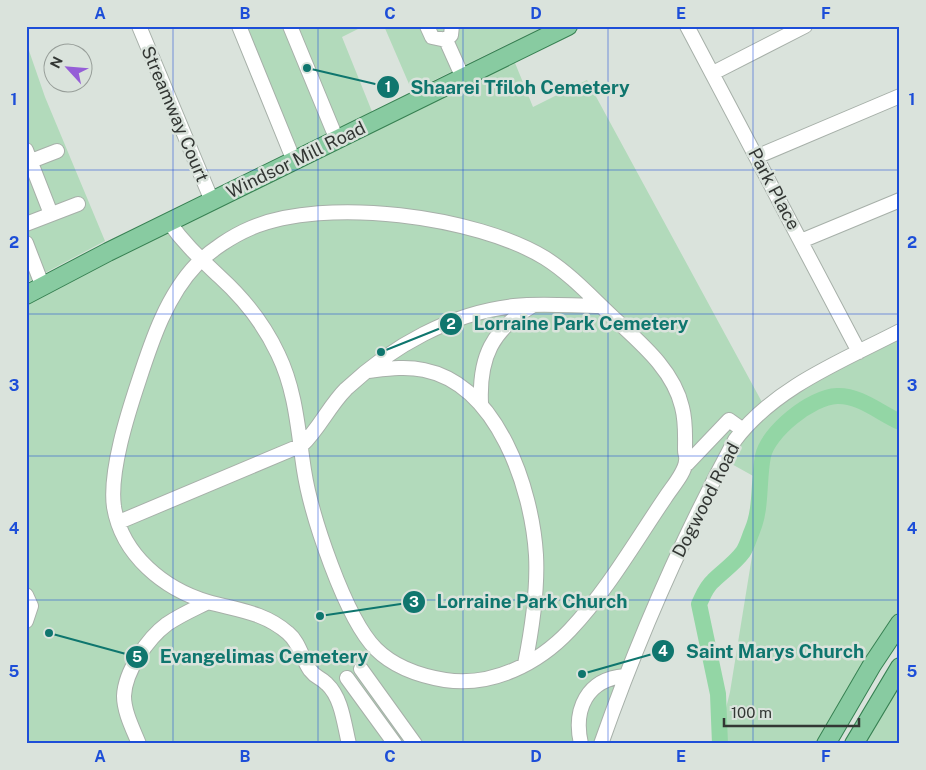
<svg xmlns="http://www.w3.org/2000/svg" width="926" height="770" viewBox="0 0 926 770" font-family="'Public Sans',sans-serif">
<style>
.green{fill:#b2dabb}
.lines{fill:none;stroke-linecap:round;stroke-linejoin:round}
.river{stroke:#93d6a5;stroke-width:16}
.minor-casing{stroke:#a7b0a9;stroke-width:16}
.major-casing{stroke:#378052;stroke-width:20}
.minor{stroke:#fff;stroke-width:14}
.major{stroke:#88cba1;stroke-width:18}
.grid{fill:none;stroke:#1d4ed8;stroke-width:1;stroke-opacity:0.55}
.labels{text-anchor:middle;stroke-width:5;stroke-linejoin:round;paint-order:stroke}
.street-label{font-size:18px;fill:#333734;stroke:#dae3dc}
.leader{fill:none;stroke:#0f766e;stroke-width:2}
.callout-dot{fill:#0f766e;stroke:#dae3dc;stroke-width:2}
.mark-label{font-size:15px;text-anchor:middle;font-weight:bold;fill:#fff}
.callout-label{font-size:19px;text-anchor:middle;font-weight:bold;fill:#0f766e;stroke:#dae3dc;stroke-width:5;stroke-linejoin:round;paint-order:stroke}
.neatline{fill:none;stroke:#1d4ed8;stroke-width:2}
.grid-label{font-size:16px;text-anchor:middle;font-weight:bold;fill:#1d4ed8}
</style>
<rect width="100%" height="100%" fill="#dae3dc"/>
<path class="green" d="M242,26H364L342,37L373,114L299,150L293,149Z
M384,26H545L412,91Z
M26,42L45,97L105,241L26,283Z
M513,58L533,107L587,80L763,404L747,419L597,744H26V301Z
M900,336V610L878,642L818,744H717L730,692L764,482L728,462L751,426L789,396Z
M900,678V744H861Z"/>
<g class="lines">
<path class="river" d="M720,744L718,694L699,604C703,596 706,587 713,581C722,572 735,563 743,552C747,546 749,538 752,531C762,508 758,481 763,456C768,432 811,397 837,396C859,395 880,413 900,422"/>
<defs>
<path id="minor" d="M139,26L212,201
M239,26L294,161
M290,26L337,140
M427,26L432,37L446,40L451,35L452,26
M687,26L859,352
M446,40L463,78
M713,73L805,26
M26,150L51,214
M756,157L900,96
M26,163L57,151
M169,222C184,244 201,259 220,277C243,298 265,326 278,354C296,391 298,431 304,470C311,515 345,618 376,649C394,667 421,676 445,680C492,687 538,664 570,630C607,591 635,542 665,498C672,487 685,473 686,461C687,457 685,454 685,450C685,435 686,422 682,407C674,372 644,346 618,322C594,300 572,275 545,258C476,216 325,196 251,228C232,236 211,250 197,264C167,295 152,340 139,380C128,413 109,472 114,507C122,555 164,589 208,602C237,610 264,612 288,633C300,643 301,657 310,670C317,679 319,676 327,684C342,698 344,724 349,744
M26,224L78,204
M801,241L900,200
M26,243L43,287
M368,371C386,369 405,366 424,370C498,385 532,489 536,555C538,592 532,629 525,664
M481,403C479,357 492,330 532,306
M687,464L729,420L743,430
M119,522L302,445C319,429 329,406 346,389C392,346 451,313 514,306C543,303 572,306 601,306
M26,595L31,606L26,621
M361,669L415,744
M347,678L395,744
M139,744C133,729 124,712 124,696C125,671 148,638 167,624C180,615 194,609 208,602
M581,744C573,709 587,679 625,676
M601,744C638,639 682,538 735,440C775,387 842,361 900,331"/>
<path id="major" d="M26,295L108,252L568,26
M826,744L872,665L900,623
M854,744L900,667"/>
</defs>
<use href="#minor" class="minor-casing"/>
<use href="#major" class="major-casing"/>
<use href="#minor" class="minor"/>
<use href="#major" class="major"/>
</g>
<path class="grid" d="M173,26V744M318,26V744M463,26V744M608,26V744M753,26V744M26,170H900M26,314H900M26,456H900M26,600H900"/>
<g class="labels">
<g class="street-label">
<text transform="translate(175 114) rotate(67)" y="6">Streamway Court</text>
<text transform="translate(296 160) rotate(-26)" y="6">Windsor Mill Road</text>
<text transform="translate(774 189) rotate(62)" y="6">Park Place</text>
<text transform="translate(706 500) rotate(-63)" y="6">Dogwood Road</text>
</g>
</g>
<path class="leader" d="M307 68L388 87M381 352L451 324M320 616L414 602M582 674L663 651M49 633L137 657"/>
<g class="callout-dot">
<circle cx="307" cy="68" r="5"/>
<circle cx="381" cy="352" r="5"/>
<circle cx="320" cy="616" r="5"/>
<circle cx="582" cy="674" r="5"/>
<circle cx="49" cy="633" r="5"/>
<circle cx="388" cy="87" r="12"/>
<circle cx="451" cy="324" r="12"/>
<circle cx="414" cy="602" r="12"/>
<circle cx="663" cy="651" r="12"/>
<circle cx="137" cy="657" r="12"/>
</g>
<g class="mark-label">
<text x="388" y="92">1</text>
<text x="451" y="329">2</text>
<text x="414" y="607">3</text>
<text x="663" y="656">4</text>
<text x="137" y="662">5</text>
</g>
<g class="callout-label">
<text x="520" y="94">Shaarei Tfiloh Cemetery</text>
<text x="581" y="330">Lorraine Park Cemetery</text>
<text x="532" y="608">Lorraine Park Church</text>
<text x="775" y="658">Saint Marys Church</text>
<text x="264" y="663">Evangelimas Cemetery</text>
</g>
<rect width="926" height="770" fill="none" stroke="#dae3dc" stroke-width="55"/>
<g transform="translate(68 68) rotate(296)"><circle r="24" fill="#dae3dc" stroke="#979e99"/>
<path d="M0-4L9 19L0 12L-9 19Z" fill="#955ed7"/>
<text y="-8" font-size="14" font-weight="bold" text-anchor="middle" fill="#333734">N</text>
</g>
<path d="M724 718v8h135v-8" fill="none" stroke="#333734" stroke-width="2.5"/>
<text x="731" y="718" font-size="15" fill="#333734" stroke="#dae3dc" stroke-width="4" paint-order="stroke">100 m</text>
<rect x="28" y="28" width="870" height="714" class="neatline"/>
<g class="grid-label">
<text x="100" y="19">A</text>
<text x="245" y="19">B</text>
<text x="390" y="19">C</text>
<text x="536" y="19">D</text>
<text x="681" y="19">E</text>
<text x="826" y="19">F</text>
<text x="14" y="105">1</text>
<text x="912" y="105">1</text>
<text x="14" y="248">2</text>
<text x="912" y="248">2</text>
<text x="14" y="391">3</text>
<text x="912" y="391">3</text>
<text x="14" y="534">4</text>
<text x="912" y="534">4</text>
<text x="14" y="677">5</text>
<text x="912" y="677">5</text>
<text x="100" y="762">A</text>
<text x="245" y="762">B</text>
<text x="390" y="762">C</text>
<text x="536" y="762">D</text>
<text x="681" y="762">E</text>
<text x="826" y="762">F</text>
</g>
</svg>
